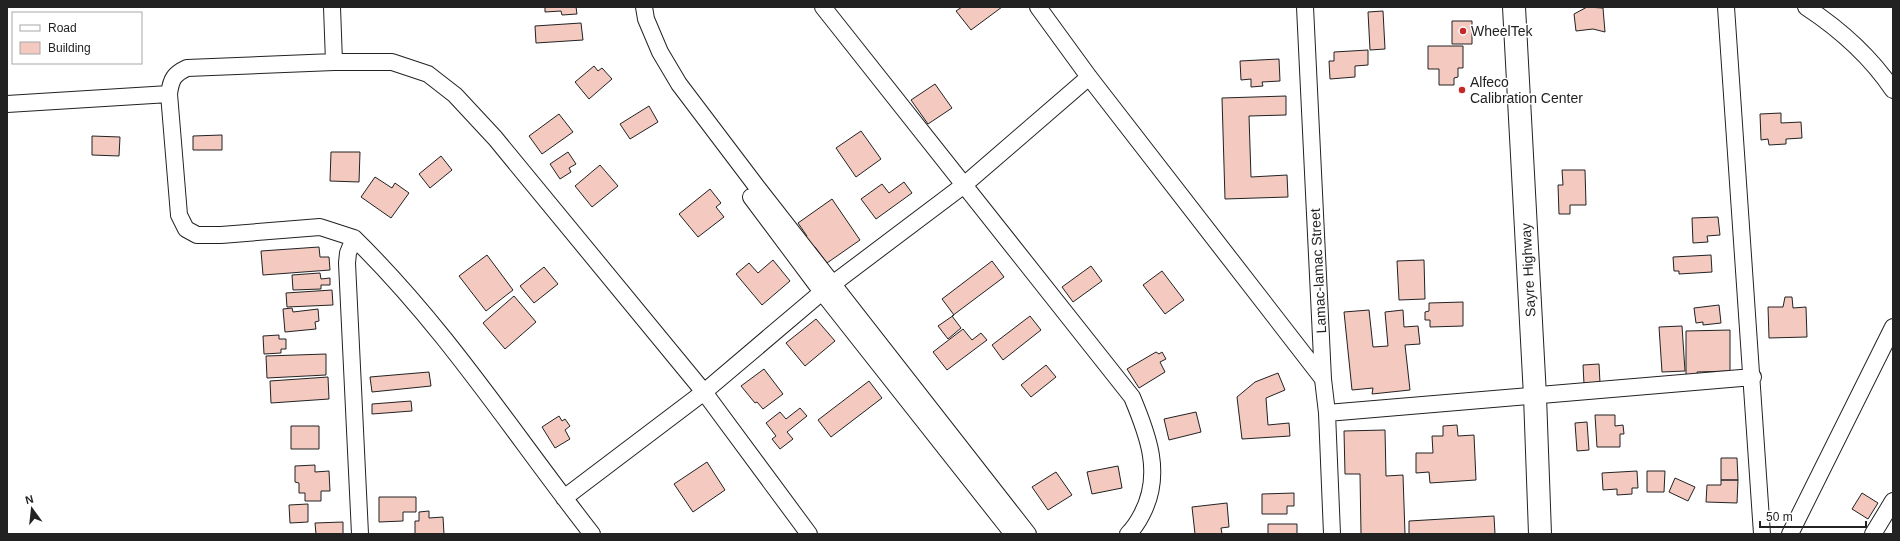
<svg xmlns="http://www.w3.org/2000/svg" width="1900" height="541" viewBox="0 0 1900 541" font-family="Helvetica,sans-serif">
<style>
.building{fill:#f3c9c0;stroke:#222}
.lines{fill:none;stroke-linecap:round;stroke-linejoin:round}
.minor-casing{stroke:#222;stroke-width:18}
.highway-casing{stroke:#222;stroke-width:24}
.minor{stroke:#fff;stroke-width:16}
.highway{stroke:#fff;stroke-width:22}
.poi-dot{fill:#c62828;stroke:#fff;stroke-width:1.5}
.labels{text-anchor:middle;stroke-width:3;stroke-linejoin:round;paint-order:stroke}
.poi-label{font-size:14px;fill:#222;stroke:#fff;text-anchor:start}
.street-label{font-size:14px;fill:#222;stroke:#fff}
</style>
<rect width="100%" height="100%" fill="#fff"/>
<path class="building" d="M545,7H576L577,14L562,15L561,11L545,12Z
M962,7H1002L971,30L956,11Z
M1587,7L1603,8L1605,32L1593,29L1576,31L1574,14Z
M1383,11L1385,49L1370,50L1368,12Z
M1452,21H1472V44H1452Z
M581,23L583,40L536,43L535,26Z
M1428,46H1463V68H1458V77L1454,78V85H1439V69H1428Z
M1368,50V65L1355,66V77L1330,79L1329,61H1334V52Z
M1279,59L1280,81L1262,82L1263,86L1251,87V79L1241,80L1240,61Z
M594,66L598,71L602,68L612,79L589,99L575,82Z
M935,84L952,108L928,124L911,100Z
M1286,96V115L1249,116L1251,177L1287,175L1288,197L1225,199L1222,98Z
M649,106L658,122L630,139L620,124Z
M1781,113V123L1801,122L1802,138L1786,139V144L1769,145L1768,139L1761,140L1760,114Z
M559,114L573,132L542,154L529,136Z
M861,131L881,159L856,177L836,148Z
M222,135V150H193V136Z
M92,136L120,137L119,156L92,155Z
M331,152H360L359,182L330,181Z
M568,152L576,164L569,168L571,172L560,179L550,164Z
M441,156L452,170L430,188L419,174Z
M600,165L618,186L592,207L575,186Z
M1562,170H1585L1586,205H1570V214H1559L1558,185H1563Z
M375,177L392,188L395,183L409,193L391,218L361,197Z
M904,182L912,193L876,219L861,199L882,184L889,193Z
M710,189L721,203L716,207L724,217L698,237L679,214Z
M832,199L860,240L827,263L815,247L812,248L805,238L807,236L798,223Z
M1718,217L1720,235L1707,236L1708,242L1693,243L1692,218Z
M319,247L320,257H329L330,270L263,275L261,251Z
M487,255L513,290L486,311L459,276Z
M1711,255L1712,272L1679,274V271H1674L1673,257Z
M773,260L790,281L762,305L736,274L749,263L758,273Z
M1424,260L1425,299L1399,300L1397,261Z
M992,261L1004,277L952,316L961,328L948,339L938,326L954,315L942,299Z
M1091,266L1102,281L1073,302L1062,287Z
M544,267L558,284L534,303L520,286Z
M1162,271L1184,300L1165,314L1143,285Z
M320,273L321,279L330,278V285H321V289L293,290L292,275Z
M332,290L333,305L287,307L286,293Z
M514,296L536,322L505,349L483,323Z
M1785,297H1792L1793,308L1806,307L1807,337L1769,338L1768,307H1783Z
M1463,302V326L1430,327V320H1425V312L1429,311V303Z
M1719,305L1721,323L1703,325V322L1696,323L1694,308Z
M292,308L293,312L318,309L319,321L315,322L316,329L285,332L283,309Z
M1369,310L1373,347L1388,346L1385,312L1403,310L1404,327L1418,326L1420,344L1405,345L1410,390L1372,394L1373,388L1352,390L1344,312Z
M1030,316L1041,330L1003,360L992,345Z
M816,319L835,341L805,366L786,343Z
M1682,326L1685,371L1662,372L1659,327Z
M963,329L972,340L981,333L987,340L947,370L933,352Z
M1730,330V371L1697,372V376H1686V331Z
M279,335V339H286V349H281V353L264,354L263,336Z
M1156,352L1159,354L1162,352L1166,359L1160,362L1165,372L1139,388L1127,369Z
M326,354V375L267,378L266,356Z
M1599,364L1600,383L1584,384L1583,365Z
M1046,365L1056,377L1031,397L1021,385Z
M764,369L783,394L763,409L757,402L755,403L741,386Z
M429,372L431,386L372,392L370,377Z
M1278,373L1285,390L1266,398L1268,425L1289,423L1290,436L1242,439L1237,397L1255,382Z
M328,377L329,399L271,403L270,381Z
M869,381L882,398L831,437L818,420Z
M411,401L412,411L372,414V404Z
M800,408L807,416L787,432L793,439L780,449L772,439L776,436L766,423L780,412L786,419Z
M1196,412L1201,432L1169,440L1164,419Z
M1595,415H1615V426L1623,425L1624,434H1620V447H1597Z
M559,416L562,421L565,419L570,426L565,430L570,439L555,448L542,427Z
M1587,422L1589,450L1577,451L1575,423Z
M1457,425L1458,436L1474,435L1476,480L1430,483L1429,472L1416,473V453H1433L1432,436H1443V426Z
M291,426H319V449H291Z
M1385,430L1386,476L1403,475L1405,534H1361L1360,474H1345L1344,431Z
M1721,458H1737L1738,480H1721Z
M707,462L725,490L693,512L674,484Z
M315,465V472L329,471L330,491H321V501H305V493H299V483L295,482V466Z
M1118,466L1122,488L1092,494L1087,472Z
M1637,471L1638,488H1632V494L1617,495V489L1603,490L1602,473Z
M1647,471H1665L1664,492H1647Z
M1056,472L1072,495L1048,510L1032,487Z
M1675,478L1695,487L1688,501L1669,492Z
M1721,480H1738L1737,503L1706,502L1707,485H1721Z
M1294,493V506H1287V514H1262V494Z
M1862,493L1878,503L1868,519L1852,509Z
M379,497H416V512H403V521L379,522Z
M1227,503L1229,527L1221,528L1222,534H1195L1192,507Z
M308,504V522L290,523L289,505Z
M429,511V518L443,517L444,534H415V521H419V512Z
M1494,516L1495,534H1409V521Z
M343,522V534H316L315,523Z
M1268,524H1297V534H1268Z"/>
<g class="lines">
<defs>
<path id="minor" d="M332,7L334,62
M644,7L646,19L660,52L679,84L757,187L1028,534
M823,7L1132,397C1148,435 1163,474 1142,514C1138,522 1134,528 1128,534
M1038,7L1089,77L1323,379
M1305,7L1323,379L1327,413L1332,534
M1726,7L1762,534
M1806,7C1841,30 1870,56 1893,90
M7,104L169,94
M751,197L822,292L1013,534
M354,238L320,227L221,235H197L186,229L179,215L169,94C171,79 174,74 187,68L334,62H392L428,74L455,95L495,138L704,392L809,534
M1327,413L1753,377
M564,498L704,392L822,292L964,185L1089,77
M360,534L347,263L348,253L354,238C446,328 513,433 592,534
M1790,534L1893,327
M1873,534L1893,501"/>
<path id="highway" d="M1514,7L1535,396L1540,534"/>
</defs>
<use href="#minor" class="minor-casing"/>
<use href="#highway" class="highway-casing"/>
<use href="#minor" class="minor"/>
<use href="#highway" class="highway"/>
</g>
<g class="poi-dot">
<circle cx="1463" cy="31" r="4"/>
<circle cx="1462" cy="90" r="4"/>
</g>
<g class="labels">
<g class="poi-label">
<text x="1471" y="36">WheelTek</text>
<text x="1470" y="87">Alfeco<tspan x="1470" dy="16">Calibration Center</tspan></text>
</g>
<g class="street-label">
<text transform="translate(1528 270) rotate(-93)" y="5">Sayre Highway</text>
<text transform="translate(1318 271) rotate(-93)" y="5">Lamac-lamac Street</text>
</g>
</g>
<rect width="1900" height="541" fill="none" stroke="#222222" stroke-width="16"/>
<rect x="12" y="12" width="130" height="52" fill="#ffffff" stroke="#a7a7a7"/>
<rect x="20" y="25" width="20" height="6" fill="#ffffff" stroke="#a7a7a7"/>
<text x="48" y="32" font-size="12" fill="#222222">Road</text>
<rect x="20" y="42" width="20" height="12" fill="#f3c9c0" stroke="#a7a7a7"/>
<text x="48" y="52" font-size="12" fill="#222222">Building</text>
<g transform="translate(32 509) rotate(345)" stroke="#ffffff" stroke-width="3" paint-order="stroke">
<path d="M0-3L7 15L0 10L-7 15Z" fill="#222222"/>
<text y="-6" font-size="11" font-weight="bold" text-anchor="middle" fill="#222222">N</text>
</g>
<path d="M1760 521v6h106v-6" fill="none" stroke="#222222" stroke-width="2"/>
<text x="1766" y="521" font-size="12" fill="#222222" stroke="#ffffff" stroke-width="3" paint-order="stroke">50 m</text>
</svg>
